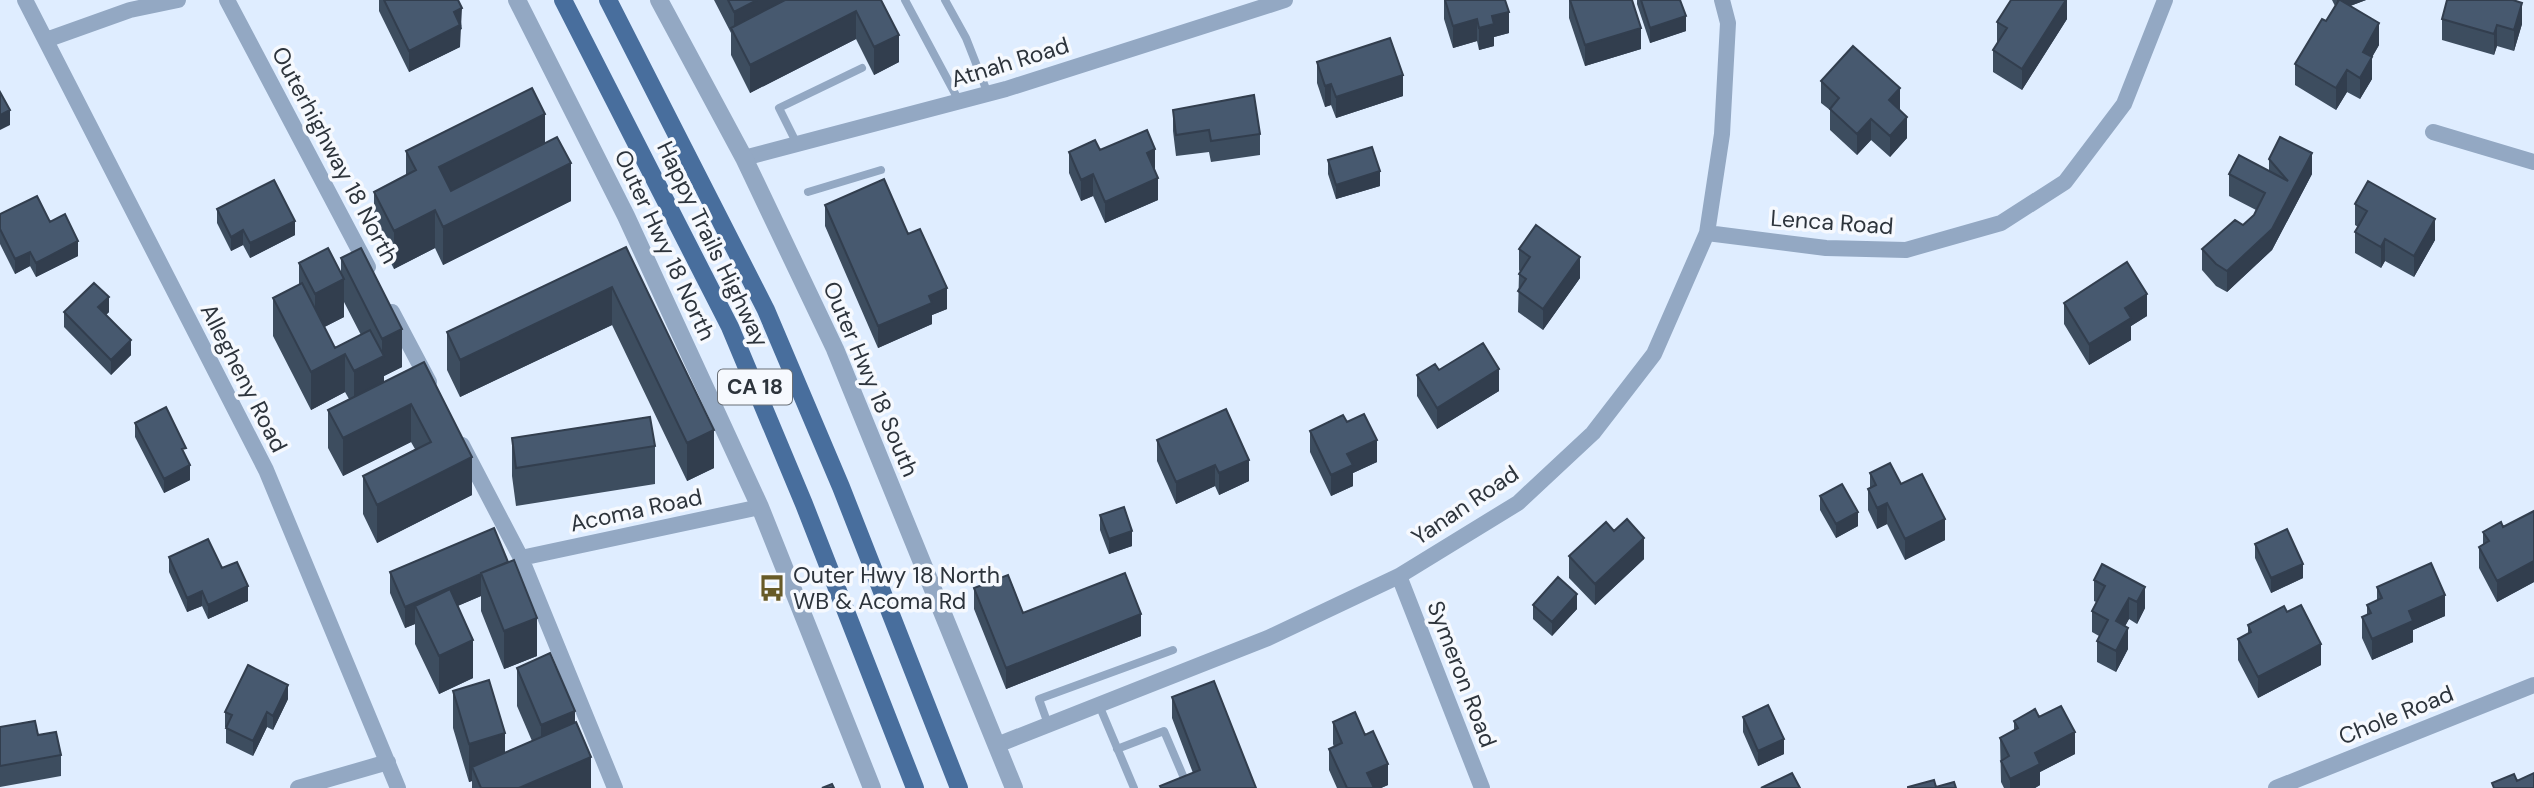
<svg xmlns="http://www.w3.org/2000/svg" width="2534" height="788" viewBox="0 0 2534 788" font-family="'DM Sans',sans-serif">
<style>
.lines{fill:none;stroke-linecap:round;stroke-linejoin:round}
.service{stroke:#93a8c3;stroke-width:8}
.minor{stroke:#93a8c3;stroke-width:16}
.tertiary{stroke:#93a8c3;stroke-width:18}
.primary{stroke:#486e9d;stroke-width:18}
.wall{fill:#3d4d5f;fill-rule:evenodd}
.shaded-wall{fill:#323e4e}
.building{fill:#47596f;stroke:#323e4e;stroke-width:2}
.labels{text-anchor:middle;stroke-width:7;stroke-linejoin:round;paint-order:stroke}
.shield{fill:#f6f9fe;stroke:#696f76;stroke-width:2}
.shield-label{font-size:21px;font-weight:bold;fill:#2d343c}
.street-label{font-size:23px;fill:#2d343c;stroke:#f6f9fe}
.poi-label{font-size:23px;fill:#2d343c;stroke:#f6f9fe;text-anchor:start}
</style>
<rect width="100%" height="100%" fill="#dfedff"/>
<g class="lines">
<path class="service" d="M905,0L959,101
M945,0L966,38L988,94
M797,144L779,108L862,68
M808,192L881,170
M1099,705L1134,788
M1048,724L1039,699L1173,650
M1117,749L1164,731L1187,785L1179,788"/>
<path class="minor" d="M25,0L266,470L398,788
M227,0L368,267
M46,40L130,10L178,0
M2433,132L2534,162
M744,158L1006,89L1285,0
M1707,233L1826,248L1906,250L2001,223L2065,182L2124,104L2165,0
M392,312L429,382
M462,445L521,558L615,788
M521,558L760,507
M1399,576L1482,788
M997,745L1268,638L1399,576L1518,503L1593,433L1654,354L1707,233L1722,134L1728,23L1722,0
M298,788L388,762
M2276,788L2534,685"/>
<path class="tertiary" d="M517,0L626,216L760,507L872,788
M659,0L744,158L835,349L1014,788"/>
<path class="primary" d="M563,0L730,327L804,504L915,788
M608,0L766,310L841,487L959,788"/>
</g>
<path class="wall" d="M379,0H458L462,29L460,30V47L409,72L379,11Z
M714,0H881L899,62L874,75L856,39L750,93L731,55V33Z
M1444,0H1505L1509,33L1494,37V46L1479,50L1477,41L1453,48L1444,19Z
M1569,0H1632L1641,49L1585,66L1569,18Z
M1637,0H1680L1686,31L1650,43L1637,4Z
M2018,0H2067V19L2022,90L1993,72V50L1997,43V22Z
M2332,0H2366L2350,6L2379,45L2372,57V79L2360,99L2347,92L2336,110L2295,85V64L2326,21L2335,6Z
M2442,19L2522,24L2514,51L2497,46L2494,55L2442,40Z
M1317,62L1403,96L1336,118L1331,105L1325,107L1317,83Z
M1821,81L1900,109L1907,138L1890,157L1871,140L1857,155L1830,130V110L1821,103Z
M1173,110L1260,134V155L1211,162L1209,152L1176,156L1173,131Z
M545,143L571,201L443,265L435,248L394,269L374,230V192L406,175V151Z
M1100,150L1155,170L1158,200L1105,223L1093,196L1081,201L1069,173V152Z
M2269,159L2312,174L2272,250L2227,292L2216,286L2202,270V249L2243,225L2254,215L2256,210L2229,196V174L2269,171Z
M1328,160L1380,186L1336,199L1328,174Z
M2355,204L2435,240L2414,277L2385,261L2381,268L2355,253V232L2358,227L2355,225Z
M825,205L947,309L932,315V324L878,348L825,226Z
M217,209L295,235L250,258L243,245L231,251L217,223Z
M0,214L50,222L78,256L36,277L30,266L15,274L0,244Z
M626,247L714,468L687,481L612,325L460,397L447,370V332Z
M1519,249L1580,278L1543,330L1518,312L1519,274L1520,272L1519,270Z
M341,258L402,367L384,376V382L424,362L472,495L377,543L363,514V476L415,449L411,442L343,476L328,448V410L349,399L345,392L311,410L273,336V298L299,285V263L341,273ZM344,302L361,335L335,348L324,327L344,317Z
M2064,303L2147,316L2131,326V340L2089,365L2064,324Z
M64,312H109L106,315L131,355L111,375L64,327Z
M1439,370L1499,391L1437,429L1417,396V375Z
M1347,422L1377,462L1353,473V486L1331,496L1310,452V431Z
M135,423L186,457L190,480L164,493L135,437Z
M512,438L655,446V484L516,506L512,476Z
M1157,440L1249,481L1219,495L1215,486L1176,504L1157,461Z
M1870,473L1901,484L1945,540L1905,560L1887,524L1877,529L1868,510V489L1870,488Z
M1820,496L1858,526L1836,538L1820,510Z
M2534,511V582L2497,602L2479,568V547L2483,544V532L2503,527Z
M1100,515L1132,546L1109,554L1100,530Z
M494,528L537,656L504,669L481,611V596L457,606L473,678L439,694L415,644V624L405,628L390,593V572Z
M1614,531L1644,559L1595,605L1569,578V556Z
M2255,544L2303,578L2271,593L2255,558Z
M169,557L222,568L248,601L208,619L202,606L187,612L169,572Z
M2102,564L2145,608L2137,624L2129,619L2125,626L2128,649L2116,672L2097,662V641L2099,636L2092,632V611L2096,602L2094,601V580Z
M2377,587L2445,616L2413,630V642L2372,660L2362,638V617L2367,615V605L2377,600Z
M974,588L1023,613L1141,636L1006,689L974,609Z
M1533,605L1577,609L1552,636L1533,619Z
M2248,625L2321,665L2258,698L2238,660V639L2248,634Z
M517,668L575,722L591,788H472V781L469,782L453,728V691L505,752L532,741L517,706Z
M1172,697L1256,788H1160V786L1193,773L1172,718Z
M288,699L273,730L267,727L253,756L226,743V727H225V712Z
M1743,717L1784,754L1758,766L1743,732Z
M2039,717L2075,754L2040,772V785L2035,788H2004L2001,782L2000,738L2014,730V721Z
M1333,722L1388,785L1381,788H1337L1329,770V749L1334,747L1333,744Z
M0,727L61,755V776L0,787Z"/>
<path class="shaded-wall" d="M757,0H811L734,34V12Z
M2066,0H2067V19L2022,90V69Z
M2337,0H2366L2337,11Z
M2522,3V24L2514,51V30Z
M462,8L460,47L409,72V51L454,12Z
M856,11V39L750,93V65Z
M1509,12V33L1494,37V46L1479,50V28L1492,16Z
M1686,16V31L1650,43V28Z
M1477,19V41L1453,48V26Z
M2379,23V45L2363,73V52Z
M2497,25V46L2494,55V34Z
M1641,28V49L1585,66V45Z
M899,35V62L874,75V47Z
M2372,57V79L2360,99V78Z
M2347,70V92L2336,110V88Z
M1403,75V96L1336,118V97Z
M1331,84V105L1325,107V86Z
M1900,88V109L1889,122V100Z
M10,110V125L0,130V115Z
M545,114V152L439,205V167Z
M1907,117V138L1890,157V136Z
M1871,119V140L1857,155V134Z
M1155,149V170L1147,174V153Z
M2312,153V174L2272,250L2227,292V271Z
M571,163V201L443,265V227Z
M1380,171V186L1336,199V185Z
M1093,174V196L1081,201V180Z
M1158,178V200L1105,223V202Z
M435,210V248L394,269V231Z
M2435,219V240L2414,277V256Z
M295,221V235L250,258V243Z
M243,230V245L231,251V237Z
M2385,239V261L2381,268V247Z
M78,241V256L36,277V263Z
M30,252V266L15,274V259Z
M1580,257V278L1543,330V309Z
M344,279V317L315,332V294Z
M612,287V325L460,397V360Z
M947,288V309L932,315V324L878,348V326L929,296Z
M2147,294V316L2131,326V340L2089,365V344L2125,308Z
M109,297V312L98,322V307Z
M402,329V367L384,376V394L354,409V371L382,357V339Z
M131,340V355L111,375V360Z
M345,354V392L311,410V372Z
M1499,369V391L1437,429V408Z
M411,404V442L343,476V438Z
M714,430V468L687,481V443Z
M1377,440V462L1353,473V486L1331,496V475L1347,454Z
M472,457V495L377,543V505Z
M1249,460V481L1219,495V473Z
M190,465V480L164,493V479Z
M1215,465V486L1176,504V482Z
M1887,503V524L1877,529V508Z
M1858,512V526L1836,538V524Z
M1945,519V540L1905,560V539Z
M1132,531V546L1109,554V539Z
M1644,538V559L1595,605V584Z
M2534,561V582L2497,602V581Z
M2303,564V578L2271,593V578Z
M481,575V596L423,621L415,606V624L405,628V607Z
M248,586V601L208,619V605Z
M2145,587V608L2137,624V602Z
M202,591V606L187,612V598Z
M1577,594V609L1552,636V622Z
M2445,595V616L2413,630V642L2372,660V639L2409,611Z
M2129,598V619L2116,643V621Z
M1141,614V636L1006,689V668Z
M537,618V656L504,669V631Z
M2128,628V649L2116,672V651Z
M473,640V678L439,694V656Z
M2321,644V665L2258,698V677Z
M288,685V699L273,730V716Z
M575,711V749L541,763V725Z
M267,712V727L253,756V741Z
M2075,732V754L2040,772V785L2035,788H2010V779L2035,753Z
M505,733V771L472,767V781L469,782V744Z
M1784,739V754L1758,766V751Z
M591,757V788H519Z
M1388,764V785L1381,788H1367V773Z"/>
<path class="building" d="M384,0H458L462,8L454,12L460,25L409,51Z
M728,0H757L734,12Z
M785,0H881L899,35L874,47L856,11L750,65L731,28Z
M1445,0H1505L1509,12L1492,16L1494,24L1479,28L1477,19L1453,26Z
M1570,0H1632L1641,28L1585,45Z
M1641,0H1680L1686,16L1650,28Z
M2011,0H2066L2022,69L1993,50L2007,28L1997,22Z
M2339,0H2340L2379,23L2363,52L2372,57L2360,78L2347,70L2336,88L2295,64L2322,19L2326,21Z
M2447,0H2513L2522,3L2514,30L2497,25L2494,34L2442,19Z
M1390,38L1403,75L1336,97L1331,84L1325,86L1317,62Z
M1853,46L1900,88L1889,100L1907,117L1890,136L1871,119L1857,134L1830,109L1839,98L1821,81Z
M532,88L545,114L439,167L451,191L557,137L571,163L443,227L435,210L394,231L374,192L416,170L406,151Z
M0,92L10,110L0,115Z
M1254,95L1260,134L1211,141L1209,130L1176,135L1173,110Z
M1147,130L1155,149L1147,153L1158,178L1105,202L1093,174L1081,180L1069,152L1095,140L1100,150Z
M2280,137L2312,153L2272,229L2227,271L2216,264L2202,249L2235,220L2243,225L2254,215L2265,193L2229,174L2239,155L2288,181L2269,159Z
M1372,147L1380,171L1336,185L1328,160Z
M884,179L908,234L920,229L947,288L929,296L932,303L878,326L825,205Z
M274,180L295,221L250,243L243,230L231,237L217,209Z
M2368,181L2435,219L2414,256L2385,239L2381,247L2355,232L2367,211L2355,204Z
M37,196L50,222L65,214L78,241L36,263L30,252L15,259L0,229V214Z
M1536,225L1580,257L1543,309L1518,291L1526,279L1519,274L1530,257L1519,249Z
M626,247L714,430L687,443L612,287L460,360L447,332Z
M328,248L344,279L315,294L299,263Z
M361,248L402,329L382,339L341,258Z
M2127,262L2147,294L2125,308L2131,318L2089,344L2064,303Z
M94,283L109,297L98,307L131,340L111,360L64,312Z
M302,283L335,348L370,330L384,356L354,371L345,354L311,372L273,298Z
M1483,343L1499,369L1437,408L1417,375L1435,364L1439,370Z
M424,362L472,457L377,505L363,476L431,442L411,404L343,438L328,410Z
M166,407L186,448L182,449L190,465L164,479L135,423Z
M1226,409L1249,460L1219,473L1215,465L1176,482L1157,440Z
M1364,414L1377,440L1347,454L1353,465L1331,475L1310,431L1343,415L1347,422Z
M650,417L655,446L516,468L512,438Z
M1890,463L1901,484L1922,474L1945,519L1905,539L1887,503L1877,508L1868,489L1876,485L1870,473Z
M1842,484L1858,512L1836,524L1820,496Z
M1124,507L1132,531L1109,539L1100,515Z
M2534,511V561L2497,581L2479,547L2489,541L2483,532L2501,522L2503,527Z
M1627,519L1644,538L1595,584L1569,556L1606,522L1614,531Z
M494,528L508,562L481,573V574L405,607L390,572Z
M2287,529L2303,564L2271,578L2255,544Z
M208,539L222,568L237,562L248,586L208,605L202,591L187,598L169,557Z
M514,560L537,618L504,631L481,573Z
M2431,563L2445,595L2409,611L2413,621L2372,639L2362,617L2371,613L2367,605L2382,598L2377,587Z
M2102,564L2145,587L2137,602L2129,598L2116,621L2128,628L2116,651L2097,641L2108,620L2092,611L2105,586L2094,580Z
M1125,573L1141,614L1006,668L974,588L1008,575L1023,613Z
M1558,577L1577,594L1552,622L1533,605Z
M450,589L473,640L439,656L415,606Z
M2301,605L2321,644L2258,677L2238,639L2251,632L2248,625L2284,606L2287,612Z
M550,653L575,711L541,725L517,668Z
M248,665L288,685L273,716L267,712L253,741L226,728L232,715L225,712Z
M489,680L505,733L469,744L453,691Z
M1214,681L1256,788H1161L1160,786L1200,770L1172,697Z
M1768,705L1784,739L1758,751L1743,717Z
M2061,706L2075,732L2035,753L2040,764L2010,779L2001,761L2009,756L2000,738L2018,728L2014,721L2035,709L2039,717Z
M1355,712L1365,735L1373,731L1388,764L1367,773L1374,788H1347L1329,749L1342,743L1333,722Z
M35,721L38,735L56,732L61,755L0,766V727Z
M576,722L591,757L519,788H481L472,767Z
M1792,773L1800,788H1761Z
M2534,773V788H2494L2492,783L2514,774L2517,781Z
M1934,780L1936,787L1954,782L1956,788H1908V787Z
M832,784L834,788H822Z"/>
<defs>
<symbol id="bus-bare" viewBox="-9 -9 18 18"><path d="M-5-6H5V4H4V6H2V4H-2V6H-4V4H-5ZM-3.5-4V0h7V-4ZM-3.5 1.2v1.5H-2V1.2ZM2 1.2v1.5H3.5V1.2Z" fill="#675a27" stroke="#f6f9fe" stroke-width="2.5" paint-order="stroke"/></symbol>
</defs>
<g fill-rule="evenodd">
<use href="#bus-bare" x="753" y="569" width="38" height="38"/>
</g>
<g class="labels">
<rect class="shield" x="718" y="369.5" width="74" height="35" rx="5"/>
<g class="shield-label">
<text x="755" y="394">CA 18</text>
</g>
<g class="street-label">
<text transform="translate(1010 62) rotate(-17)" y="8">Atnah Road</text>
<text transform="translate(335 155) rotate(62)" y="8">Outerhighway 18 North</text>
<text transform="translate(1832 222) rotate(4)" y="8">Lenca Road</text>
<text transform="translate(713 244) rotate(64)" y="8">Happy Trails Highway</text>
<text transform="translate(665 245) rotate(65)" y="8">Outer Hwy 18 North</text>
<text transform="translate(244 378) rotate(63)" y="8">Allegheny Road</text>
<text transform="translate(871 379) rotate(67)" y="8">Outer Hwy 18 South</text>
<text transform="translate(1465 505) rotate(-34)" y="8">Yanan Road</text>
<text transform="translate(636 510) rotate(-12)" y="8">Acoma Road</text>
<text transform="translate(1462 674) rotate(69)" y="8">Symeron Road</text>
<text transform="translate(2396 715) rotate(-22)" y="8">Chole Road</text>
</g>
<g class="poi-label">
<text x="793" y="583">Outer Hwy 18 North<tspan x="793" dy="26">WB &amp; Acoma Rd</tspan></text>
</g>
</g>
</svg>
